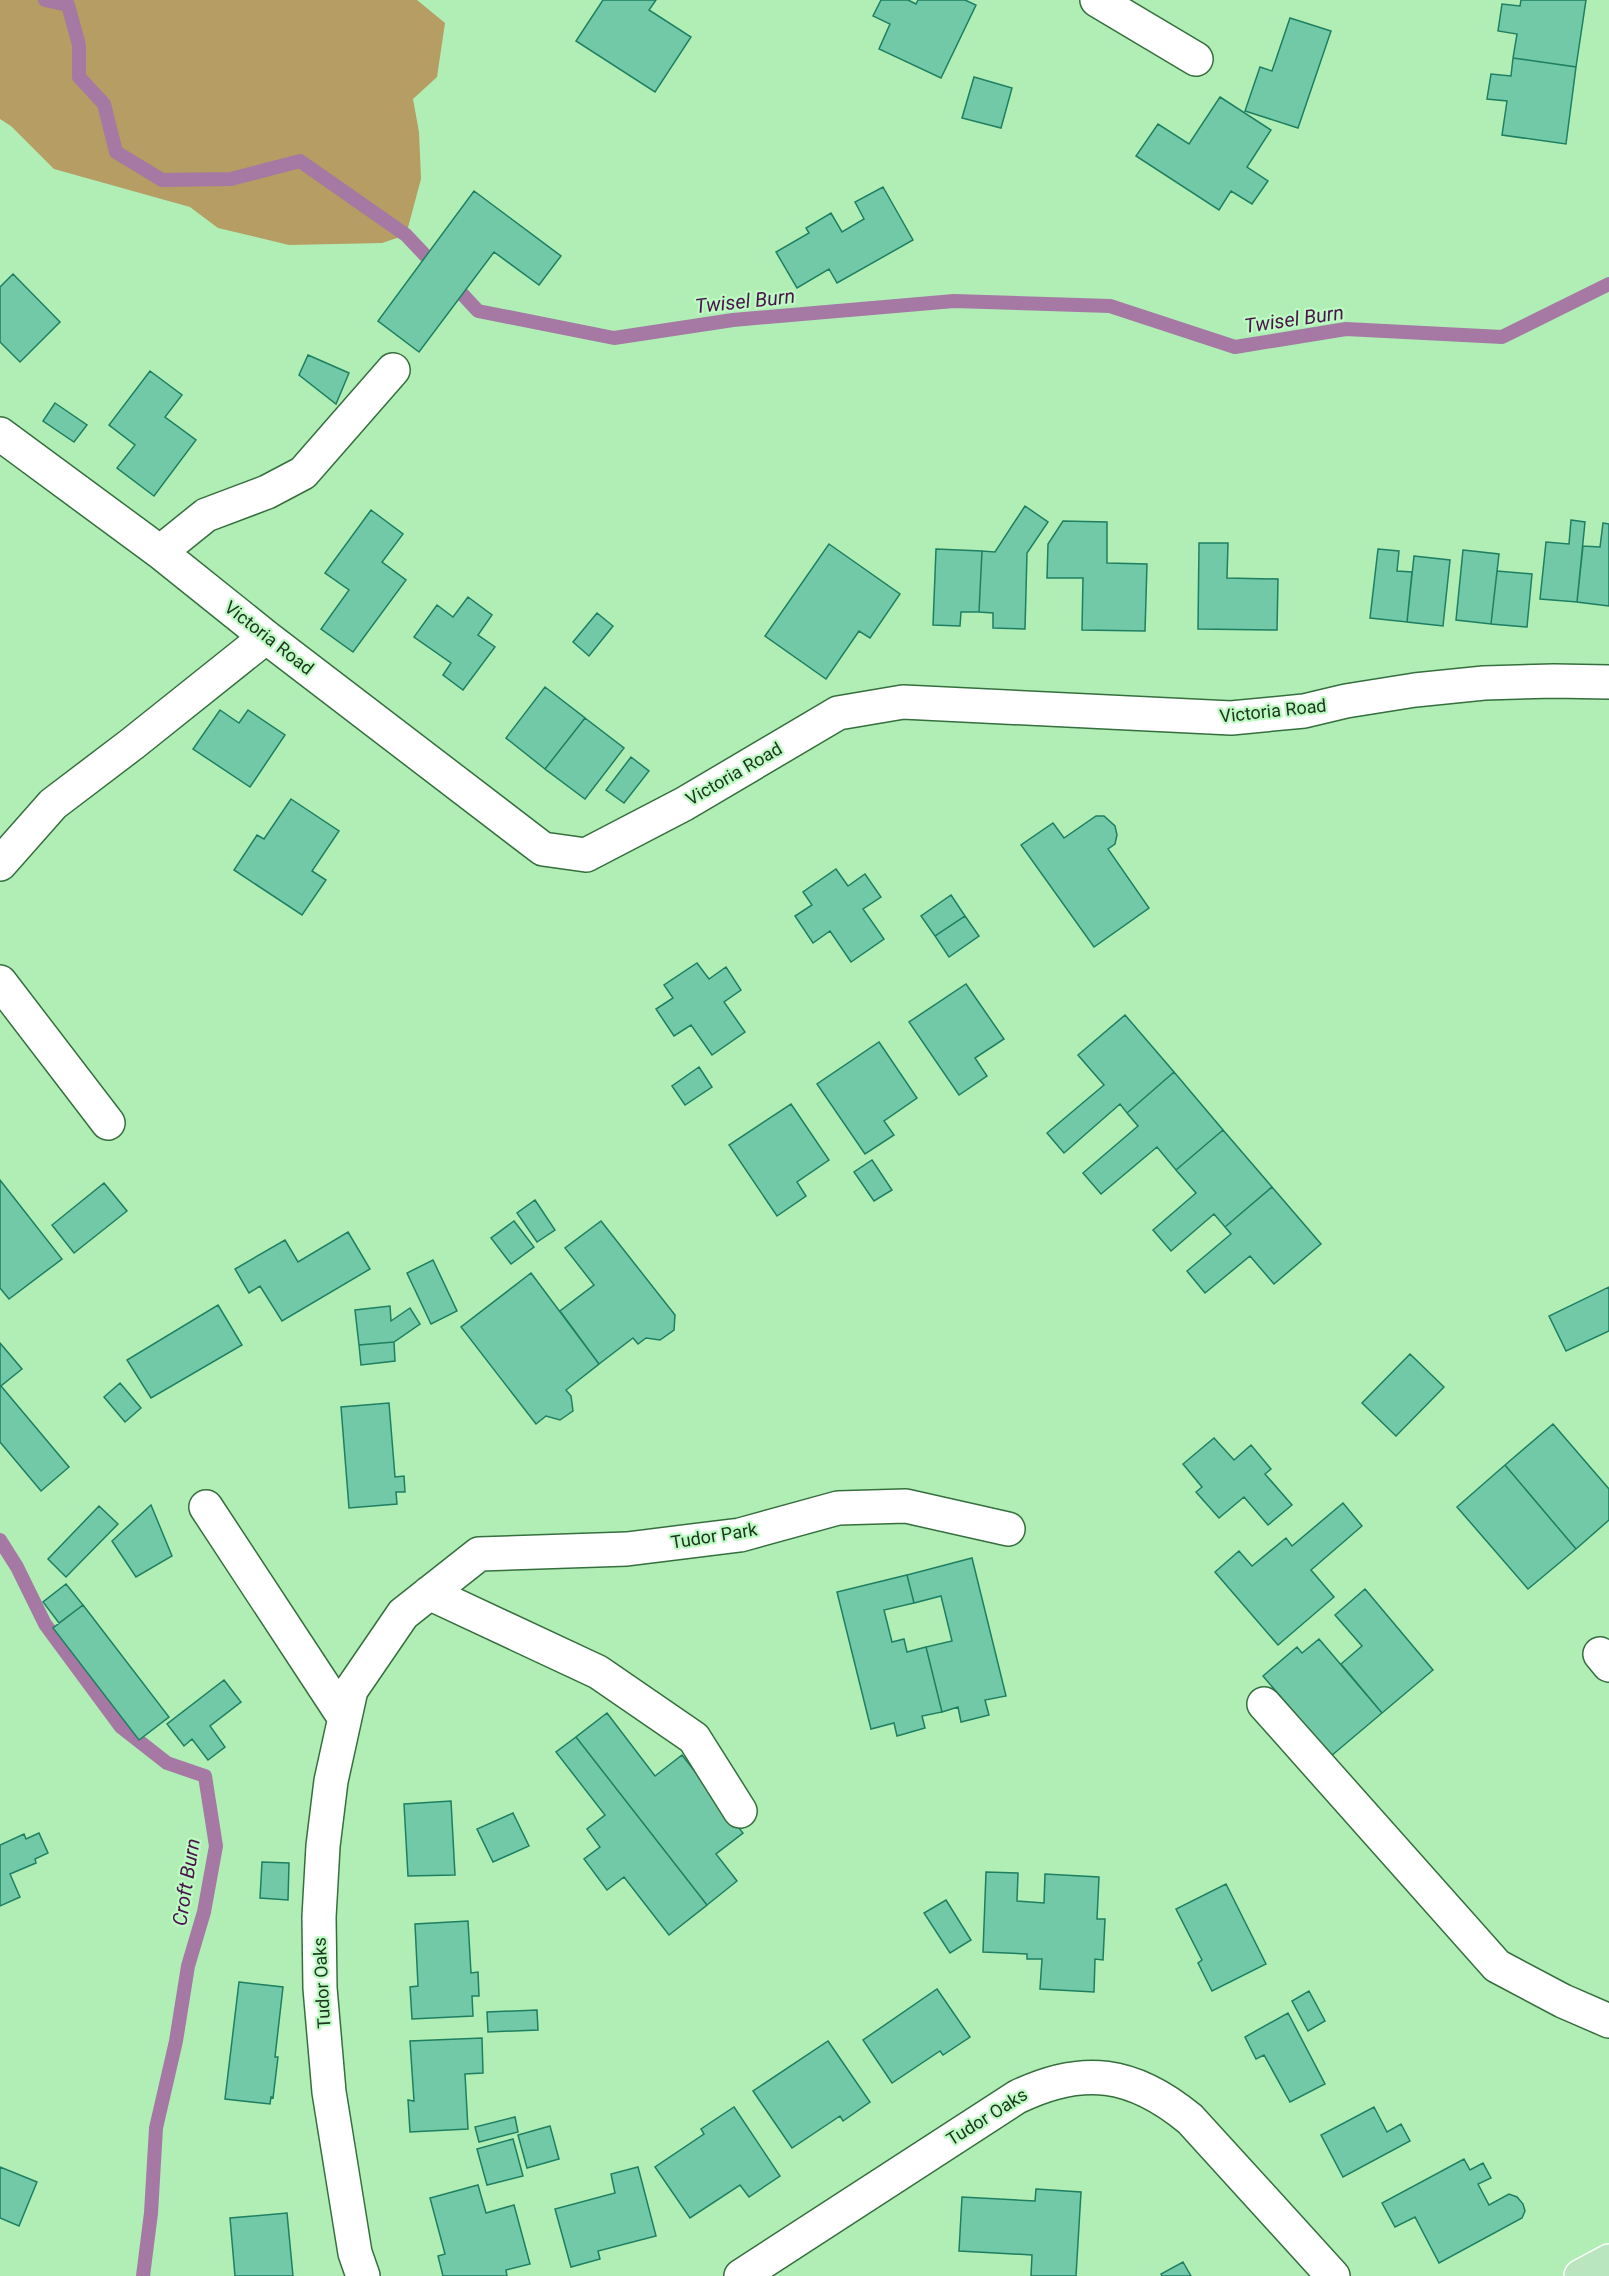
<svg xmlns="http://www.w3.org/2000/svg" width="1609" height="2276" viewBox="0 0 1609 2276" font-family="Roboto,sans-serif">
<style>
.forest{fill:#b59d63}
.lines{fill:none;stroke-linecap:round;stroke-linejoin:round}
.stream{stroke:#a579a4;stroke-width:14}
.building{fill:#72c9a8;stroke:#1f7f61;stroke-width:1.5}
.minor-casing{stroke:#356f3e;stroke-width:36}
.major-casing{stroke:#fff;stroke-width:36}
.minor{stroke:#fff;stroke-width:33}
.major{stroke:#b9e6be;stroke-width:33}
.labels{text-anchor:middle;stroke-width:4.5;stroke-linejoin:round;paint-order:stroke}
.street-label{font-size:18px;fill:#1c351f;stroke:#bdfbc3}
.water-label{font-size:20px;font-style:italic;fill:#4b144c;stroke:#bdfbc3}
</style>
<rect width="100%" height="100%" fill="#b0eeb6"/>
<path class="forest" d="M0,0H417L445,23L437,77L413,99L419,132L421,179L406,235L382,243L289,245L218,228L190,207L54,169L11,126L0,119Z"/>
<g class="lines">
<path class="stream" d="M45,0L68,5L79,45V77L104,104L116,152L162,180L231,179L300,161L406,235L438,269
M451,282L478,311L614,338L733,320L954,301L1110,306L1235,347L1346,329L1502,337L1609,284
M0,1540L17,1567L45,1624L121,1727L167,1763L205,1776L216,1846L204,1912L188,1966L176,2041L156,2128L151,2213L143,2276"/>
</g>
<path class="building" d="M603,0H656L649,10L691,37L655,92L576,41Z
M881,0H908L916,4L918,0H965L976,5L941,78L879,49L890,24L873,16Z
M1521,0H1586L1576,67L1513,58L1517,34L1498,31L1502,4L1520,6Z
M1290,18L1331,31L1298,128L1245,111L1260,67L1272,71Z
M1513,58L1576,67L1566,144L1502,135L1507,101L1487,99L1491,74L1511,76Z
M974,77L1012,88L1001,128L962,118Z
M1220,97L1271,130L1247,167L1268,181L1252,204L1231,191L1219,210L1136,156L1158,124L1189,144Z
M883,187L913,240L837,283L829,269L797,288L776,252L809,233L806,228L831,213L842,232L864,219L855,202Z
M474,191L561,256L539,285L494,252L419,352L378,321Z
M13,274L60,322L20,362L0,342V287Z
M308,355L349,373L336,404L299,375Z
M150,371L182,395L165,417L196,440L154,496L117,468L135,445L109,425Z
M55,403L87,425L74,442L43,421Z
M1025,506L1048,522L1027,553L1025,629L993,628V613L979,612L982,551L995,552Z
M371,510L403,534L382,562L406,580L353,652L321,629L349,590L325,573Z
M1571,520L1585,522L1577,602L1540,599L1546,542L1569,544Z
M1063,521L1107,522V563L1147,564L1145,631L1082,630L1083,578H1047L1048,544Z
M1603,523L1609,524V606L1577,602L1583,546L1600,547Z
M1199,543H1228L1227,578L1278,579L1277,630L1198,629Z
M829,544L900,594L870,638L859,631L826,679L765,636Z
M936,549L982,551L979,612H961L960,626L933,625Z
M1378,549L1399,551L1397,571L1412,572L1407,622L1370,618Z
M1463,550L1499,554L1491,624L1456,620Z
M1414,556L1450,560L1443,626L1407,622Z
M1497,571L1532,574L1527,627L1491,624Z
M468,597L492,615L478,635L495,647L463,690L443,675L451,663L414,637L437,605L453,617Z
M597,613L613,626L589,656L573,642Z
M545,687L585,718L545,769L506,738Z
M220,710L239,723L248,710L285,735L250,787L193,749Z
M585,718L624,748L585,799L545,769Z
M631,757L649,771L624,803L606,790Z
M291,799L339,831L312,871L326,880L302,915L234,870L257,835L264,839Z
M1096,816H1104L1115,826L1117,835L1115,844L1108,849L1149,908L1094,947L1021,845L1053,823L1064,838Z
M836,869L848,886L865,874L881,897L863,909L884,939L851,962L830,931L813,943L795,916L812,905L803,892Z
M951,895L965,916L935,936L921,916Z
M965,916L979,936L949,957L935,936Z
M697,963L709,979L726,967L741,990L724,1002L745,1032L712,1055L691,1025L674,1036L656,1009L673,998L664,985Z
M966,984L1004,1039L975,1058L987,1076L959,1095L909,1022Z
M1125,1015L1174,1072L1127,1113L1120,1104L1064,1153L1047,1133L1104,1085L1078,1055Z
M879,1042L917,1098L884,1121L894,1135L865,1154L817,1084Z
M699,1067L712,1087L685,1105L672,1086Z
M1174,1072L1223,1130L1176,1170L1157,1147L1101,1194L1083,1173L1138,1126L1127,1113Z
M791,1104L829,1160L797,1182L806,1196L777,1216L729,1145Z
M1223,1130L1272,1187L1225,1227L1214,1214L1171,1251L1153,1230L1196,1193L1176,1170Z
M872,1160L892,1190L874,1201L854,1172Z
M0,1180L62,1259L9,1299L0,1288Z
M104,1183L127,1211L74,1253L52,1225Z
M1272,1187L1321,1244L1274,1284L1250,1256L1205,1293L1187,1271L1231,1234L1225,1227Z
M535,1200L555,1230L537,1242L517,1213Z
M514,1221L534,1247L511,1264L491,1238Z
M601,1221L675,1315L674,1330L660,1340L646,1338L638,1344L633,1338L599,1364L560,1311L594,1285L565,1248Z
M348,1232L370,1269L282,1321L260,1286L249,1293L235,1269L285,1240L298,1262Z
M433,1260L457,1311L431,1324L407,1273Z
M531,1273L599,1364L566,1390L571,1396L573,1411L560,1420L546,1416L536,1424L461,1327Z
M1609,1287V1331L1566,1351L1549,1316Z
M218,1305L242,1345L151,1398L127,1360Z
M390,1306L391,1321L410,1308L420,1324L394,1342L359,1345L355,1310Z
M394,1342L395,1361L361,1365L359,1345Z
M0,1343L22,1369L1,1386L69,1467L41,1491L0,1442Z
M1410,1354L1444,1387L1396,1436L1362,1403Z
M120,1383L141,1408L125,1422L104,1397Z
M389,1403L395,1477L404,1476L405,1492H396L397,1504L349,1508L341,1407Z
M1553,1424L1609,1489V1520L1576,1549L1505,1465Z
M1214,1438L1234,1460L1251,1445L1271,1469L1265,1474L1292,1505L1268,1525L1244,1497L1219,1518L1196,1492L1202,1487L1183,1464Z
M1505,1465L1576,1549L1528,1589L1457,1507Z
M1343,1503L1362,1526L1311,1570L1334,1597L1278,1645L1215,1572L1239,1551L1252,1566L1286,1538L1292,1546Z
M151,1505L172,1556L136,1577L112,1541Z
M99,1506L118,1524L66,1577L48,1559Z
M972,1558L1006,1696L985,1700L989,1715L961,1722L958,1707L942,1712L926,1647L952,1641L941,1596L914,1603L907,1575Z
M907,1575L914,1603L884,1610L892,1642L904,1639L907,1652L926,1647L942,1712L922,1716L925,1728L897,1736L894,1723L871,1729L837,1592Z
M66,1584L83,1605L59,1623L43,1602Z
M1365,1589L1433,1670L1382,1713L1341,1664L1362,1646L1335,1615Z
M83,1605L169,1717L139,1740L53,1628Z
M1319,1639L1382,1713L1331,1756L1263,1676L1297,1647L1302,1653Z
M224,1680L241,1702L210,1726L225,1747L208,1760L192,1739L184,1746L167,1724Z
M607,1713L655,1776L682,1755L743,1833L716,1854L737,1881L707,1905L576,1737Z
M576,1737L707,1905L669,1935L624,1877L607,1890L584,1859L600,1847L587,1829L605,1815L556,1752Z
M451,1801L455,1875L408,1876L404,1804Z
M513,1813L529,1846L493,1862L477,1829Z
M39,1833L48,1853L35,1859L36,1863L10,1874L20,1897L0,1906V1845L24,1834L26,1839Z
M262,1862L289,1863L288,1900L260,1898Z
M986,1872L1018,1873L1017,1901L1044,1903L1045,1874L1099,1877L1097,1919H1105L1103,1960L1095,1959L1094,1992L1040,1989L1042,1959H1027V1954L983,1952Z
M1226,1884L1266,1964L1212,1991L1198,1963L1202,1960L1176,1909Z
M946,1900L971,1940L950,1953L924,1913Z
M468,1921L471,1973L478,1972L479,1996H472L473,2016L412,2019L410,1987L418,1986L415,1924Z
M239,1982L283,1987L275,2057H278L273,2098L271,2097L270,2104L225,2099Z
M937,1989L970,2037L943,2055L940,2051L892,2083L863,2040Z
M1309,1991L1325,2021L1308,2031L1292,2001Z
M537,2010L538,2030L488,2032L487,2012Z
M1288,2013L1325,2084L1290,2102L1264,2055L1256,2059L1245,2037Z
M482,2038L483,2073L465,2074L468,2129L410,2132L408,2100L414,2101L410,2041Z
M828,2041L870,2102L843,2121L840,2116L792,2148L753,2091Z
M734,2107L780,2176L749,2197L740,2185L690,2218L655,2167L704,2134L701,2129Z
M1374,2107L1387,2132L1401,2124L1410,2141L1343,2177L1321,2135Z
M515,2117L518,2132L479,2142L475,2127Z
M550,2126L559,2159L527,2168L518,2135Z
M513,2139L523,2176L487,2185L477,2149Z
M1464,2159L1470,2170L1483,2163L1491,2178L1478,2184L1489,2205L1509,2194L1517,2197L1523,2204L1525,2211L1522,2218L1439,2263L1415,2217L1395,2227L1382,2203Z
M0,2167L37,2182L19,2226L0,2218Z
M638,2167L656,2236L598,2251L600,2259L571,2267L555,2209L615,2193L611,2174Z
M478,2185L486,2213L514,2205L530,2264L506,2270L507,2276H443L438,2256L445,2254L430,2198Z
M1036,2189L1081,2192L1076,2276H1031L1032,2255L959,2251L962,2197L1035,2201Z
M287,2213L293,2276H235L230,2218Z
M1183,2262L1191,2276H1162L1161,2274Z"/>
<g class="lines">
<defs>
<path id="minor" d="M1097,0L1196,59
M0,434L160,552L266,637L543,849L586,855L684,804L838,713L903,702L1231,718L1304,711L1346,701L1415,690L1484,683L1554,681L1609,682
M160,552L206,515L267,492L303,473L393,370
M0,864L53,804L132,744L266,637
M0,982L108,1123
M206,1507L344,1717
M429,1593L598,1672L694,1738L740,1811
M1600,1654L1609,1665
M1264,1704L1497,1966L1563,2001L1609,2021
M363,2276L355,2253L329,2092L320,1988L319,1917L323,1846L331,1781L351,1690L403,1614L479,1554L627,1549L740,1535L838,1508L906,1506L1008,1529
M741,2276L1017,2097C1083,2065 1133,2072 1190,2119L1333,2276"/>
<path id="major" d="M1581,2276L1609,2261"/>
</defs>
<use href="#minor" class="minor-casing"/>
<use href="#major" class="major-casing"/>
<use href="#minor" class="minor"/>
<use href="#major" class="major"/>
</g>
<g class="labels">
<g class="street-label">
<text transform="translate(269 638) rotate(38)" y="6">Victoria Road</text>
<text transform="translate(1273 711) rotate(-6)" y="6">Victoria Road</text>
<text transform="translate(734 774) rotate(-30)" y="6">Victoria Road</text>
<text transform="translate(714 1536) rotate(-9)" y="6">Tudor Park</text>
<text transform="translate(322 1983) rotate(-93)" y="6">Tudor Oaks</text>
<text transform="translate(987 2117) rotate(-32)" y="6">Tudor Oaks</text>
</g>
<g class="water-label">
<text transform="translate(745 301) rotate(-6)" y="7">Twisel Burn</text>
<text transform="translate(1294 319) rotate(-8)" y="7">Twisel Burn</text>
<text transform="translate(186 1882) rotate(-81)" y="7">Croft Burn</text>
</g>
</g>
</svg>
